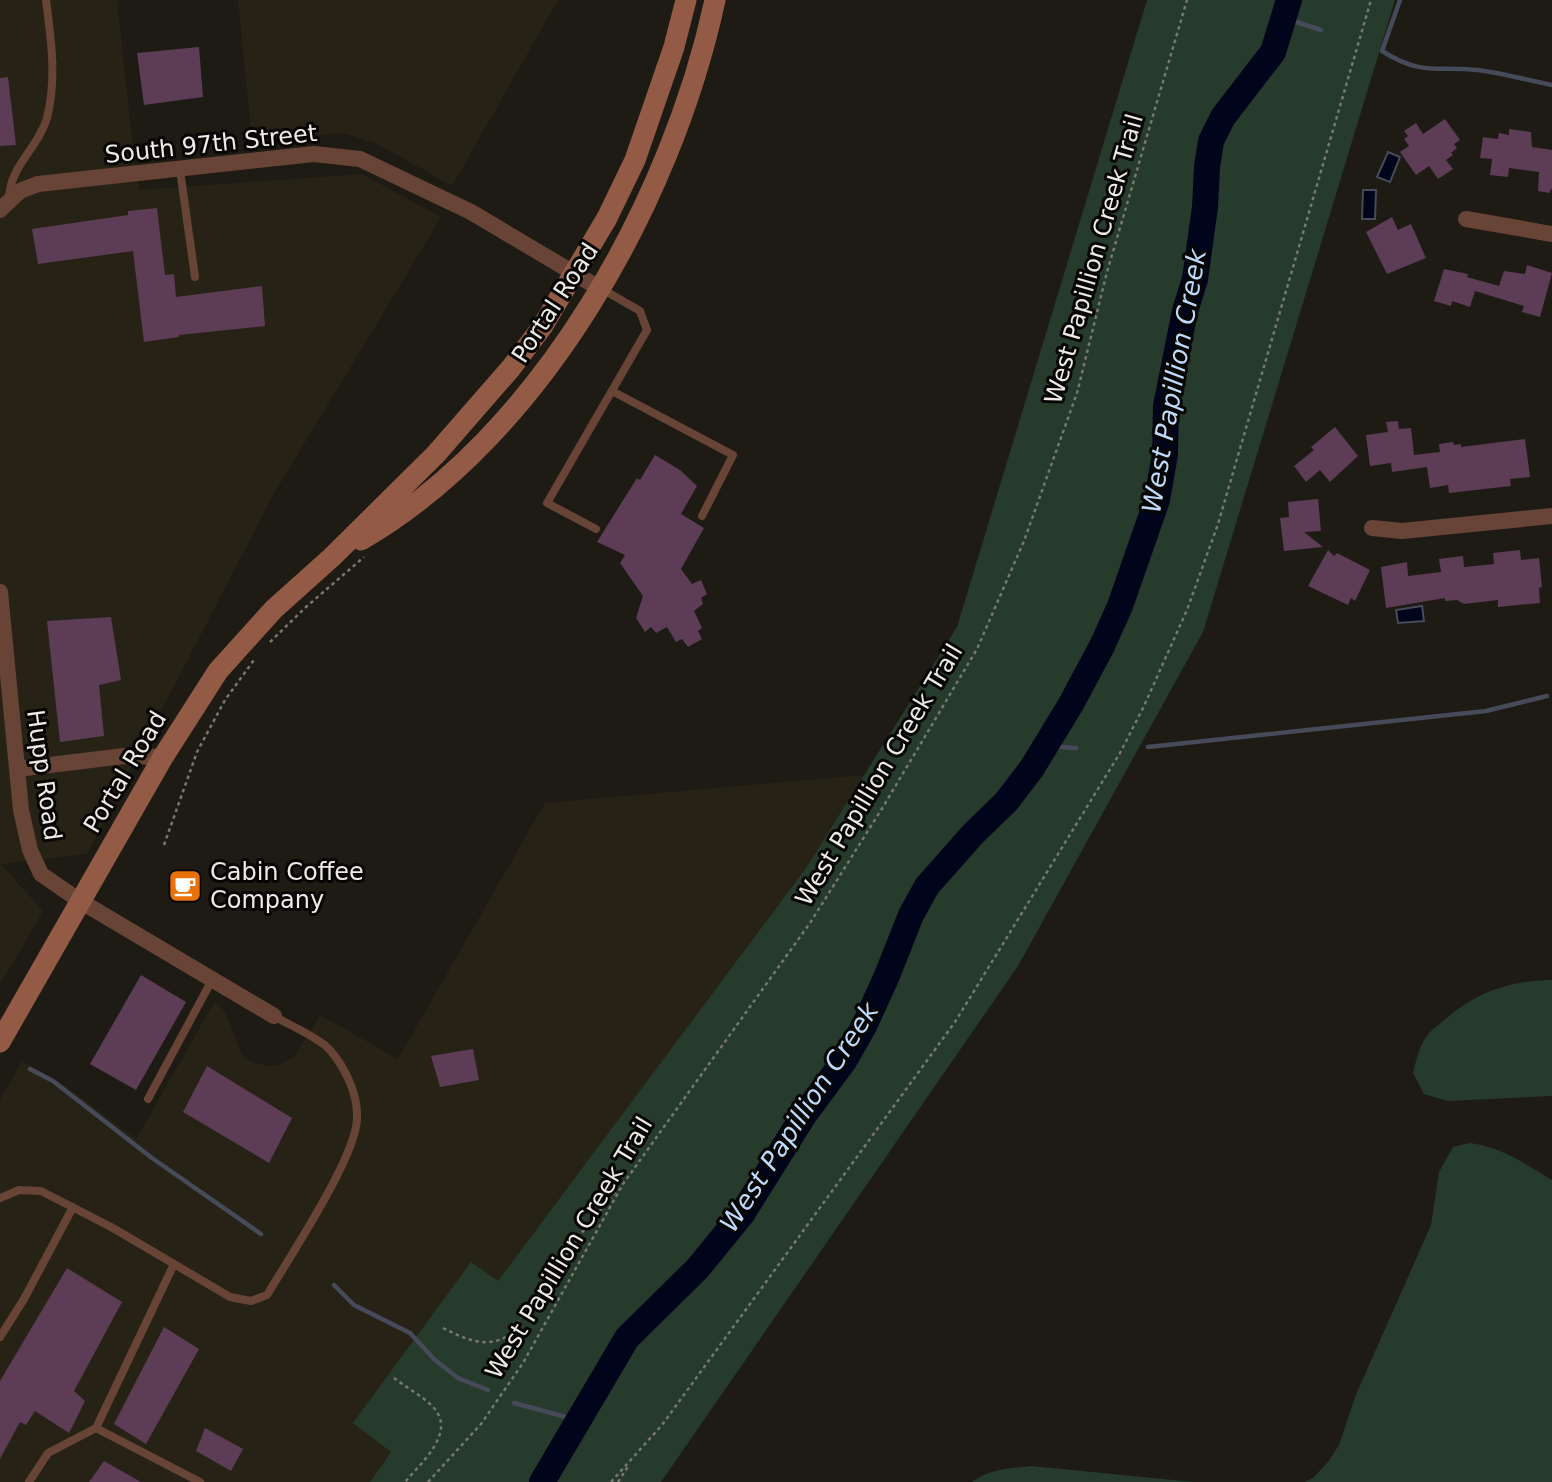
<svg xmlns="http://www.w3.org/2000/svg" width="1552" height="1482" viewBox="0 0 1552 1482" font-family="'DejaVu Sans',sans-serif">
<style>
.built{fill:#262316}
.green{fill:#263b2c}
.water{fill:#00051c;stroke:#474a59;stroke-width:2}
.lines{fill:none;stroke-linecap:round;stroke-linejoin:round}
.stream{stroke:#474a59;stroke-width:4.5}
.river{stroke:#00051c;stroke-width:26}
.building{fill:#5d3c56}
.path{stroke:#787771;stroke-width:2.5;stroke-dasharray:3.5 3.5;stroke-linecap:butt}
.service{stroke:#684437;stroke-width:8}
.minor{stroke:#684437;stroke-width:16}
.secondary{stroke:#935b46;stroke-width:21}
.labels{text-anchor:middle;stroke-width:6;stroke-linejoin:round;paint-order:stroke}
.street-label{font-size:24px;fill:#ecebe6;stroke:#070604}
.poi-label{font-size:24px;fill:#ecebe6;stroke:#070604;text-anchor:start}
.water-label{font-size:26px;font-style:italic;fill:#bddafa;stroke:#070604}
</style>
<rect width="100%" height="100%" fill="#1d1b14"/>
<path class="built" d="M0,0H117L134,158L139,190L362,174L441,217L272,497L87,854L1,864L43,911L0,985Z
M238,0H558L452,186L376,143L342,133L252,141Z
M865,775L806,868L498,1281L471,1262L354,1423L391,1452L370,1482H0V1100L22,1061L70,1089L136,1139L215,1001L226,1013L241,1053L253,1063L269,1066L279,1065L294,1057L320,1015L398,1059L545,803Z"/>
<path class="green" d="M1147,0H1395L1203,632L1018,966L661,1482H370L391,1452L353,1423L471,1262L498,1281L806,868L957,627Z
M1552,980V1096L1448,1101L1424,1094L1413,1073C1416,1061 1419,1047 1426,1037C1430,1031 1437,1026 1442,1022C1476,992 1507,981 1552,980Z
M1469,1143C1500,1146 1525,1164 1552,1180V1482H1304L1313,1478L1328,1462L1339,1445L1355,1397L1431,1225L1439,1172L1453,1147Z
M1031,1466L1194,1482H972C989,1469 1010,1468 1031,1466Z"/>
<path class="water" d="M1388,152L1400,157L1390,182L1377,177Z
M1363,190H1376L1375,219H1362Z
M1422,606L1424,621L1398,623L1396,610Z"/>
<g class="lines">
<path class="stream" d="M1400,0L1382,51C1422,76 1435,66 1477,70C1502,73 1527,80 1552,85
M1284,18L1321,30
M1047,746L1076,748
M1148,747L1486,711L1547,696
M30,1069L53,1081L152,1158L261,1234
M334,1285L354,1305L410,1333L434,1359L458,1378L488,1390
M514,1403L577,1420"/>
<path class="river" d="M542,1482L627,1338L698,1268L742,1214L804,1115L844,1061L864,1026L886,978L911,915L927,886L973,834L1006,802L1032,768L1071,704L1102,646L1120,606L1157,500L1165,454L1166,406L1185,311L1195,279L1205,207L1207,167L1211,141L1223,117L1273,52L1289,0"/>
</g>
<path class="building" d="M199,47L203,97L144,105L137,53Z
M8,77L16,145L0,146V78Z
M1445,119L1460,140L1454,144L1457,148L1451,153L1453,155L1446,160L1453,169L1438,179L1429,166L1416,175L1400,152L1409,146L1404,139L1408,136L1404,131L1416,123L1423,134Z
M1509,129L1531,132L1532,147L1552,150V190L1550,189V193L1538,191L1539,172L1509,168L1508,177L1490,175L1492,159L1480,158L1483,137L1498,139L1499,133L1509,135Z
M157,208L165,275L174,274L176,297L262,286L265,326L179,335V337L144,342L133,251L38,264L32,229L128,215V211Z
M1392,217L1398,230L1411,224L1426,258L1387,274L1366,232Z
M1527,265L1552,273L1540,317L1522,312L1524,306L1475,291L1470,307L1452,301L1451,306L1434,301L1444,269L1468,274L1467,277L1499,286L1504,271L1525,274Z
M1398,421L1399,429L1411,428L1414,455L1440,452L1439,444L1453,442L1454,445L1461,444V447L1525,439L1530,477L1510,479L1511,486L1449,493L1448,485L1430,488L1427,467L1392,472L1391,463L1370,466L1366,435L1388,432L1386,422Z
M1335,427L1358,456L1330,482L1320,470L1306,482L1294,466L1314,450L1311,447Z
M655,455L680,470L697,486L681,514L704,528L681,569L692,584L701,580L707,594L701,598L703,604L694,611L702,628L698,631L702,639L688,647L682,639L676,642L667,627L656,633L651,627L645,632L636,618L643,596L620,563L625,555L597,542L637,478L640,480Z
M1318,499L1321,531L1304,532L1323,547L1284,551L1280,518L1289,517L1288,502Z
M1328,550L1334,556L1337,553L1370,570L1355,601L1351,598L1348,605L1308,586Z
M1520,550L1521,560L1539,558L1542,587L1539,588L1540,603L1498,607V600L1464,604L1457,600L1445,601V598L1386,608L1381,567L1407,562L1408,576L1441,572L1439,559L1463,556L1464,567L1494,564L1493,553Z
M111,617L121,680L99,685L104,736L60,742L47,621Z
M141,975L186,1002L136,1090L90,1064Z
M473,1049L479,1080L440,1087L431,1056Z
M207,1066L292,1118L269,1163L183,1112Z
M67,1268L122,1302L74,1391L85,1401L69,1433L35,1411L26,1425L20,1422L0,1459V1381Z
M164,1327L199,1349L146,1444L114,1424Z
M205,1428L243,1449L231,1471L196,1451Z
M104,1461L141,1482H89Z"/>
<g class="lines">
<path class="path" d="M270,642L306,607L364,557
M164,845L197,752L225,700L254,660
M443,1328C465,1339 485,1349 508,1336L586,1227L618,1189
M394,1378C407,1388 424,1397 434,1408C456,1433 421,1463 405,1482
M428,1482L481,1424L523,1363L623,1184L810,923L883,807L977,649L1024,541L1077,393L1107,272L1187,0
M611,1482L662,1425L955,1022L1120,753L1144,706L1187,610L1218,524L1371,0
M618,1482L629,1465"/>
<path class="service" d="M180,170L195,277
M9,200C9,166 38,149 47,118C57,79 51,39 46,0
M612,391L733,455L702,516
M596,529L547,503L647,330L640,311L602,289
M148,1099L213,978
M0,1198L19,1190L41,1191L113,1228L230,1297L251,1301L267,1295C289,1258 357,1156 357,1118C358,1094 345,1067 329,1049C318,1037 289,1025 274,1016
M174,1264L96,1428L200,1482
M0,1337L24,1299L73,1207
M29,1482L48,1453L96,1428"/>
<path class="minor" d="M0,210L20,191L38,184L314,154L360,159L471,212L599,288
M1466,219L1552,234
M1372,528L1402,531L1552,516
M0,592L21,810L30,850L41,874L80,901L274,1016
M17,769L124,756L163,757"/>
<path class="secondary" d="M361,540C542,435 672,200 715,0
M0,1042L163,757L218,671L274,609L332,557L436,454L511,368L542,327L607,218L635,160L674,47L686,0"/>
</g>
<defs>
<symbol id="cafe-square" viewBox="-11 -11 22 22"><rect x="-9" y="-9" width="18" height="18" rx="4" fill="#e8710a" stroke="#070604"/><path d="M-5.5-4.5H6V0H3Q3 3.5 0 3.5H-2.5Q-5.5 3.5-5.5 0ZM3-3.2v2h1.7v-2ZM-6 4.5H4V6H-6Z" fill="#fff"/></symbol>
</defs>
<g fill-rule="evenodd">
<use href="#cafe-square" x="166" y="867" width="38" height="38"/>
</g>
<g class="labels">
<g class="street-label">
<text transform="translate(211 144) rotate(-6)" y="8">South 97th Street</text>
<text transform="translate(1094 259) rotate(-74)" y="8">West Papillion Creek Trail</text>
<text transform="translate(555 303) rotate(-57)" y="8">Portal Road</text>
<text transform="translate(125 772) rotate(-59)" y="8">Portal Road</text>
<text transform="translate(44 775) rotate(82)" y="8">Hupp Road</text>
<text transform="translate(879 775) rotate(-59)" y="8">West Papillion Creek Trail</text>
<text transform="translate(569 1248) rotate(-59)" y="8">West Papillion Creek Trail</text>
</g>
<g class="poi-label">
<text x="210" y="880">Cabin Coffee<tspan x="210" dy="28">Company</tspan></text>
</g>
<g class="water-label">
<text transform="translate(1174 381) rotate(-80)" y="9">West Papillion Creek</text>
<text transform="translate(799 1117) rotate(-57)" y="9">West Papillion Creek</text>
</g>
</g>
</svg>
